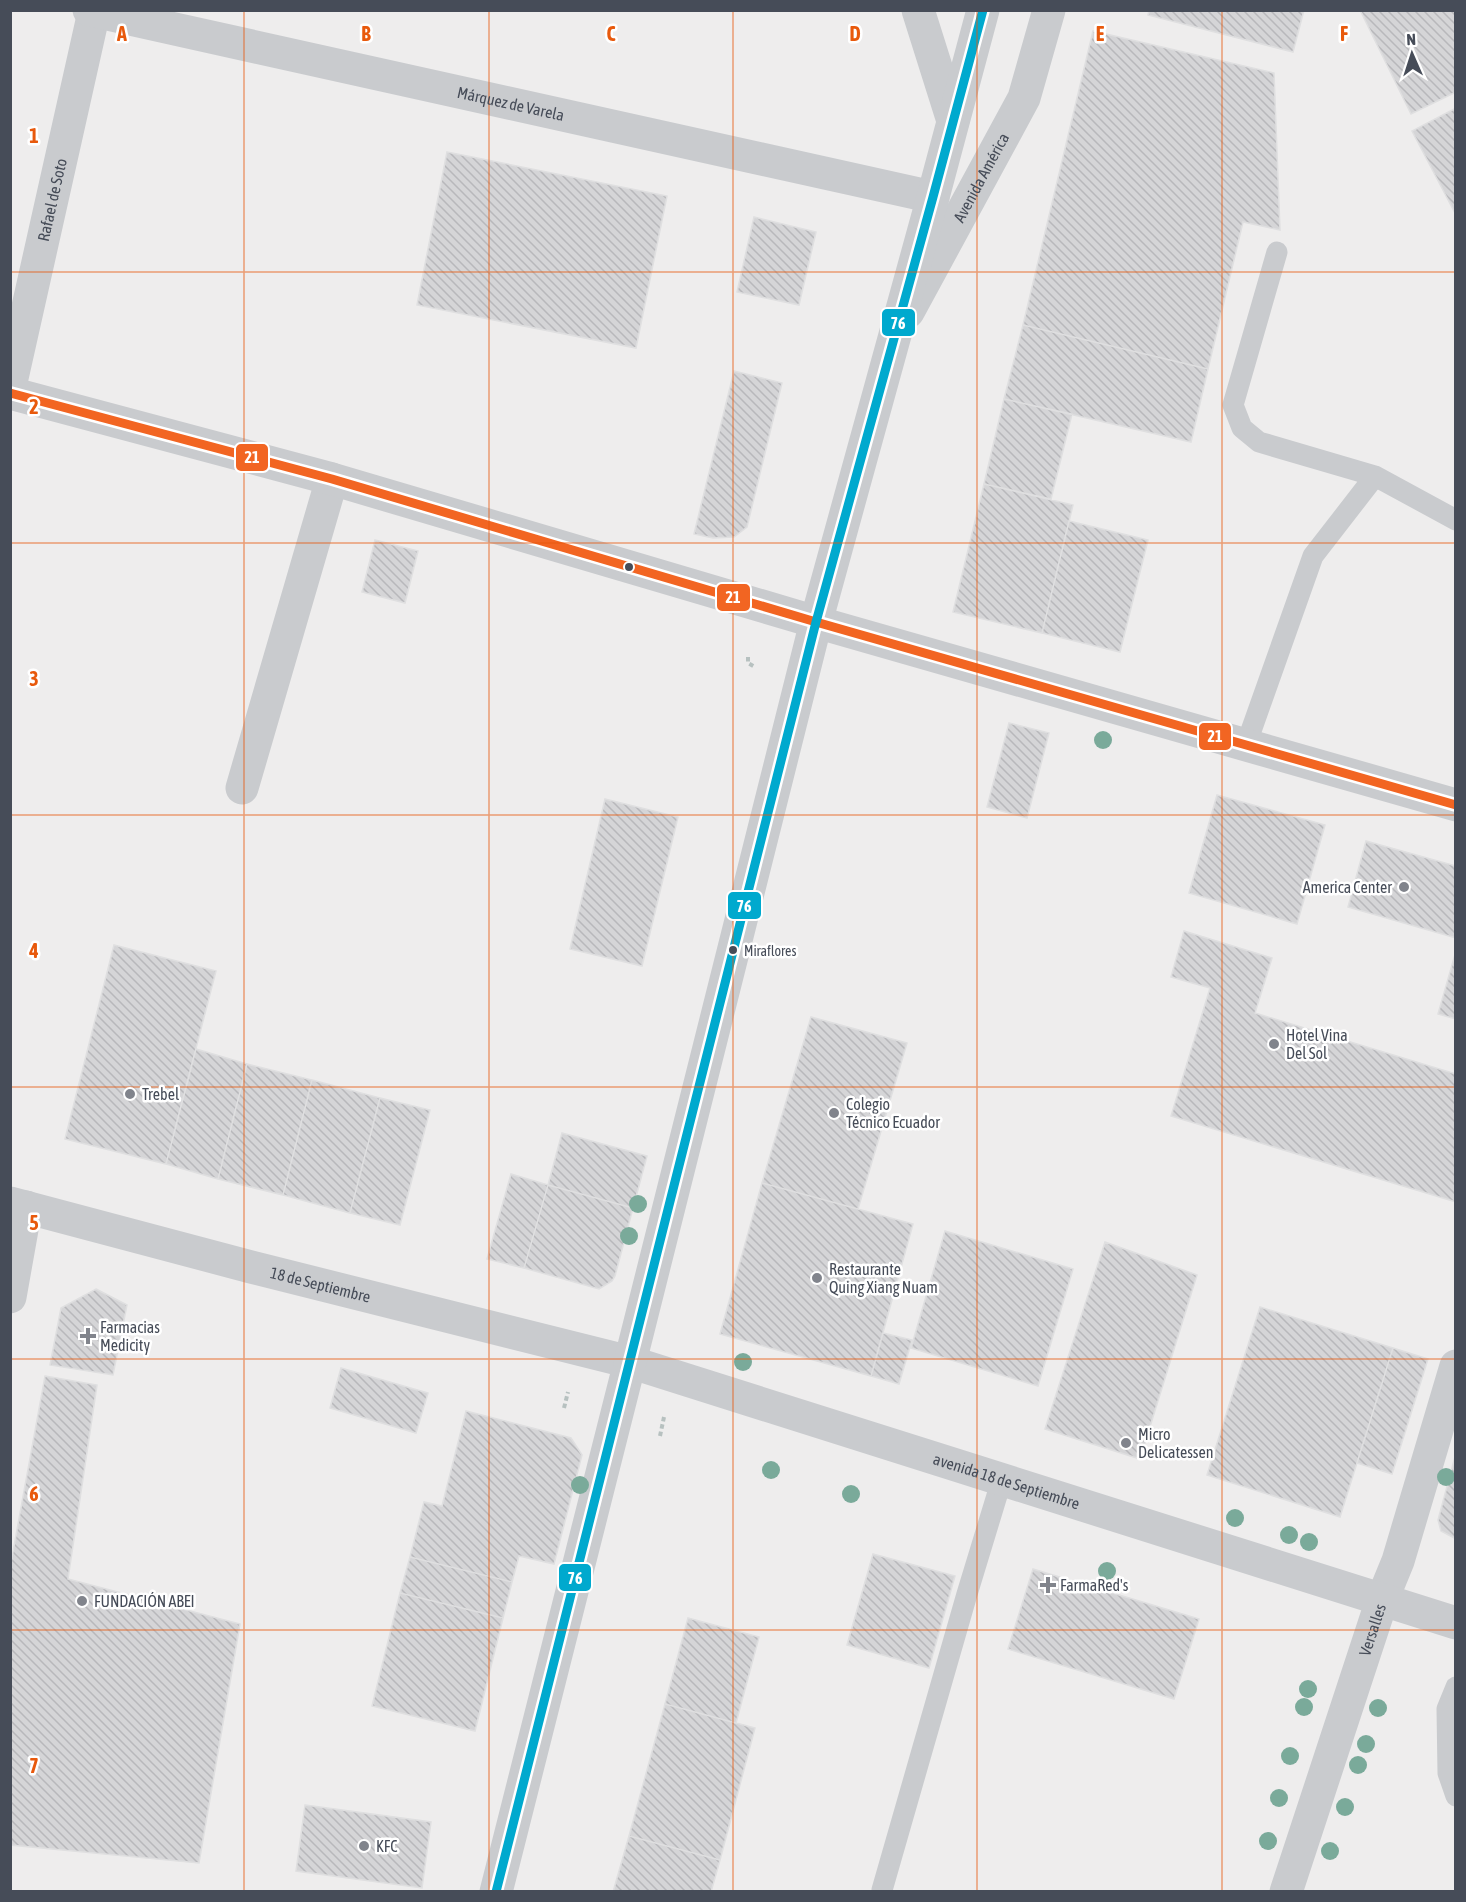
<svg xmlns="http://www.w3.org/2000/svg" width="1466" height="1902" viewBox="0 0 1466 1902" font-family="'Asap Condensed',sans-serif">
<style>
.building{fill:url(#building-back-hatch);stroke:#dfdfe0;stroke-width:1.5}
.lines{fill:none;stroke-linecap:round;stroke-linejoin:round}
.path{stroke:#b7c1c0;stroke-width:4;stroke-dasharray:4.5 3;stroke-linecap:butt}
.service{stroke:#c9cbce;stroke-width:21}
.minor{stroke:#c9cbce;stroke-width:33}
.tertiary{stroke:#c9cbce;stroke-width:33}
.bus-1-casing{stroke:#fff;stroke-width:14}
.bus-2-casing{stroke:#fff;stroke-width:14}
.bus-1{stroke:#f26522;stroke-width:9}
.bus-2{stroke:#00a9ce;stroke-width:9}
.tree{fill:#7aaa9a}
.grid{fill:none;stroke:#e8590c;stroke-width:1.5;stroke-opacity:0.55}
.bus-dot{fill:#464c58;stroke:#fff;stroke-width:2}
.poi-dot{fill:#81848c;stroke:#fff;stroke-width:2}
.labels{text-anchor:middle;stroke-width:5;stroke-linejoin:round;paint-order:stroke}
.bus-label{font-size:14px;fill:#464c58;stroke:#fff;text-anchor:start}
.street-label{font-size:16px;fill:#464c58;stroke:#fff}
.poi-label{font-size:16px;fill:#464c58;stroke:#fff;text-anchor:start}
.grid-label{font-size:20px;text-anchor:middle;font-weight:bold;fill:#e8590c;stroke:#fff;stroke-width:5;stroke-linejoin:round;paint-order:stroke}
.line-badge{stroke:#fff;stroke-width:2}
.badge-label{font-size:16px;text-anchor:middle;font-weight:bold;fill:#fff}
</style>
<defs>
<pattern id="building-back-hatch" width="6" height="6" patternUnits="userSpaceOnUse" patternTransform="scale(1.5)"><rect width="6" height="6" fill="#d5d5d7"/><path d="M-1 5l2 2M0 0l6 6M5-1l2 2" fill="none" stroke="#b8b8bb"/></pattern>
</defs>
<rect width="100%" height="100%" fill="#eeeded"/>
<path class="building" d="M1149,10H1304L1293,52L1148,15Z
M1360,10H1456V92L1411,114Z
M1093,31L1274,73L1280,230L1243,222L1208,369L1023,325Z
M1456,108V215L1412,131Z
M447,152L667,196L636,348L417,305Z
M754,217L816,232L799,305L737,292Z
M1023,325L1208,369L1191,442L1004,399Z
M734,371L782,383L747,527L734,537L713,538L694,534Z
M1004,399L1072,414L1051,499L984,484Z
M984,484L1073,505L1042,633L953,612Z
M1069,521L1148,540L1120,652L1042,633Z
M375,540L418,551L405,603L362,592Z
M1009,723L1049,733L1027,818L987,807Z
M1217,795L1325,825L1297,924L1189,893Z
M605,799L678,817L642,966L570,949Z
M1366,841L1456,866V938L1348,907Z
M1184,931L1272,958L1255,1013L1456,1074V1202L1171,1116L1210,988L1171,977Z
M114,945L216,971L166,1164L65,1139Z
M1456,951V1019L1438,1014Z
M811,1017L907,1043L858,1209L762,1183Z
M196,1049L247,1064L218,1179L166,1164Z
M247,1064L312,1080L283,1195L218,1179Z
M312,1080L380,1098L350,1213L283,1195Z
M380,1098L430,1110L400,1225L350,1213Z
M562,1133L647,1156L633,1208L548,1185Z
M511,1174L548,1185L524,1268L487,1259Z
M762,1183L913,1224L871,1376L720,1334Z
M548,1185L633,1208L615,1276L612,1281L599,1289L524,1268Z
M945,1231L1073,1269L1038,1386L911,1348Z
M1105,1242L1197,1275L1140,1459L1045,1429Z
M96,1289L127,1305L113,1375L50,1365L61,1308Z
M1260,1307L1393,1348L1340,1517L1207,1475Z
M883,1333L912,1340L899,1384L871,1376Z
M1393,1348L1428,1359L1392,1474L1357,1463Z
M341,1368L428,1393L416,1433L330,1408Z
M45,1376L97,1385L68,1579L240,1624L199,1863L10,1845V1568Z
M466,1411L571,1438L582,1455L554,1564L519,1556L512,1582L410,1557L424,1502L442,1506Z
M1456,1453V1539L1441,1531L1438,1520Z
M873,1554L955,1576L929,1668L847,1645Z
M410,1557L512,1582L503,1618L400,1593Z
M1033,1569L1199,1619L1174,1699L1008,1649Z
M400,1593L503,1618L475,1731L372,1706Z
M688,1618L759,1637L736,1723L665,1704Z
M665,1704L755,1728L720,1860L629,1836Z
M305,1805L431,1822L422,1888L296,1871Z
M629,1836L720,1860L711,1892H613Z"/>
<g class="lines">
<path class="path" d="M748,657V663L755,667
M564,1408L568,1392
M660,1436L664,1417"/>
<path class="service" d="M1277,252L1233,405L1242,428L1259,442L1375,476L1456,520
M1246,745L1313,556L1375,476
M1448,1773L1447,1709L1456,1687
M1456,1775L1448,1773L1456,1796
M882,1890L967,1594L1002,1479"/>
<g class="minor">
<path d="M918,10L953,121"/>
<path id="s1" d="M908,312L1024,98L1049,10"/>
<path id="s2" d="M10,387L94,12"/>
<path d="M242,788L332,479"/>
<path d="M10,1297L26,1207"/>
<path d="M496,1892L630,1362"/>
<path id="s3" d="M1286,1892L1382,1600L1398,1561L1456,1366"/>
</g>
<g class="tertiary">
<path id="s4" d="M89,10L933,197"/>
<path d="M10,393L332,479L816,622L1456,805"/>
<path id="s5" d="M10,1203L251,1267L630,1362L1456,1623"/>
<path d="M630,1362L816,622L933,197L983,10"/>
</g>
<defs>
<path id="bus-1" d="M10,393L332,479L816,622L1456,805"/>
<path id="bus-2" d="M496,1892L816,622L933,197L983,10"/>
</defs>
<use href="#bus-1" class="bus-1-casing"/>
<use href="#bus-2" class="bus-2-casing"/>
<use href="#bus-1" class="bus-1"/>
<use href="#bus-2" class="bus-2"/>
</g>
<g class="tree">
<circle cx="1103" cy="740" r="9"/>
<circle cx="638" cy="1204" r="9"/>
<circle cx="629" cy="1236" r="9"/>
<circle cx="743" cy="1362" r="9"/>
<circle cx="771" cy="1470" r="9"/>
<circle cx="1446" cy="1477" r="9"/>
<circle cx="580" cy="1485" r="9"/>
<circle cx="851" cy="1494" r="9"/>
<circle cx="1235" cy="1518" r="9"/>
<circle cx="1289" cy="1535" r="9"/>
<circle cx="1309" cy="1542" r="9"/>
<circle cx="1107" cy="1571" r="9"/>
<circle cx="1308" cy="1689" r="9"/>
<circle cx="1304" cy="1707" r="9"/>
<circle cx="1378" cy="1708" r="9"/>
<circle cx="1366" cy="1744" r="9"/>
<circle cx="1290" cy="1756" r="9"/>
<circle cx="1358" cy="1765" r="9"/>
<circle cx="1279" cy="1798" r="9"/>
<circle cx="1345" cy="1807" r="9"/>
<circle cx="1268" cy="1841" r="9"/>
<circle cx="1330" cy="1851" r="9"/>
</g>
<path class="grid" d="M244,10V1892M489,10V1892M733,10V1892M977,10V1892M1222,10V1892M10,272H1456M10,543H1456M10,815H1456M10,1087H1456M10,1359H1456M10,1630H1456"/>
<g class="bus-dot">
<circle cx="629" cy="567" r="5"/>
<circle cx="733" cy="950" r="5"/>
</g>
<g class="poi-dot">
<circle cx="1404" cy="887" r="6"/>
<circle cx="1274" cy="1044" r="6"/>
<circle cx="130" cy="1094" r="6"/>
<circle cx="834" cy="1113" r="6"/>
<circle cx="817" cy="1278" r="6"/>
<path d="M85 1327h6v6h6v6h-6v6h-6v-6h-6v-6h6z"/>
<circle cx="1126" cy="1443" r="6"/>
<path d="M1045 1576h6v6h6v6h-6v6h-6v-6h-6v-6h6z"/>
<circle cx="82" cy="1601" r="6"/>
<circle cx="364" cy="1846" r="6"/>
</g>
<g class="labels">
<g class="bus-label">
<text x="744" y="956">Miraflores</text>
</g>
<g class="street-label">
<text dy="6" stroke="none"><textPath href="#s4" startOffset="432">Márquez de Varela</textPath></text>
<text dy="6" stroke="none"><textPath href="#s1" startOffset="153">Avenida América</textPath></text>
<text dy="6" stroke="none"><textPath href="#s2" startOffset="192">Rafael de Soto</textPath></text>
<text dy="6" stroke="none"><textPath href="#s5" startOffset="321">18 de Septiembre</textPath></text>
<text dy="6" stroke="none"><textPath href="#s5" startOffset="1035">avenida 18 de Septiembre</textPath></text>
<text dy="6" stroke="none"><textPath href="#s3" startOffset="276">Versalles</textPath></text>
</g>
<g class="poi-label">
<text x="1392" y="893" text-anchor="end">America Center</text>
<text x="1286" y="1041">Hotel Vina<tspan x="1286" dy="18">Del Sol</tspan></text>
<text x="142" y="1100">Trebel</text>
<text x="846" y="1110">Colegio<tspan x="846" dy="18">Técnico Ecuador</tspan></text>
<text x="829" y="1275">Restaurante<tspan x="829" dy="18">Quing Xiang Nuam</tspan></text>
<text x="100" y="1333">Farmacias<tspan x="100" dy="18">Medicity</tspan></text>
<text x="1138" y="1440">Micro<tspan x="1138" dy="18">Delicatessen</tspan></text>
<text x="1060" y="1591">FarmaRed's</text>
<text x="94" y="1607">FUNDACIÓN ABEI</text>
<text x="376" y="1852">KFC</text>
</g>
</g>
<g class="grid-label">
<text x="122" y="41">A</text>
<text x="366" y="41">B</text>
<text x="611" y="41">C</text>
<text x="855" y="41">D</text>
<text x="1100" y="41">E</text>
<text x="1344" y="41">F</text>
<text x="34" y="143">1</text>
<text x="34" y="414">2</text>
<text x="34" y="686">3</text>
<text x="34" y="958">4</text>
<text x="34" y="1230">5</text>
<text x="34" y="1501">6</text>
<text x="34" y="1773">7</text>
</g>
<g class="line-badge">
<rect x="881" y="308" width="35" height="29" rx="6" fill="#00a9ce"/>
<rect x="235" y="443" width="34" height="29" rx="6" fill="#f26522"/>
<rect x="716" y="583" width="35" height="29" rx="6" fill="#f26522"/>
<rect x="1198" y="722" width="34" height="29" rx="6" fill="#f26522"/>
<rect x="727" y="891" width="35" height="29" rx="6" fill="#00a9ce"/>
<rect x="558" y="1563" width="34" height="29" rx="6" fill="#00a9ce"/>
</g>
<g class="badge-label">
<text x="898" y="329">76</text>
<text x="252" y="463">21</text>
<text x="733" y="603">21</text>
<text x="1215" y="742">21</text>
<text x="744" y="912">76</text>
<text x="575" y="1584">76</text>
</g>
<rect width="1466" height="1902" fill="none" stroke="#464c58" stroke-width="24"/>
<g transform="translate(1412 54) rotate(357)" stroke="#ffffff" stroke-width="4.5" paint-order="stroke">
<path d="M0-4.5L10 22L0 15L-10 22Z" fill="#464c58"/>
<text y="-9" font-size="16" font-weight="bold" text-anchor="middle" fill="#464c58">N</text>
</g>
</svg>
